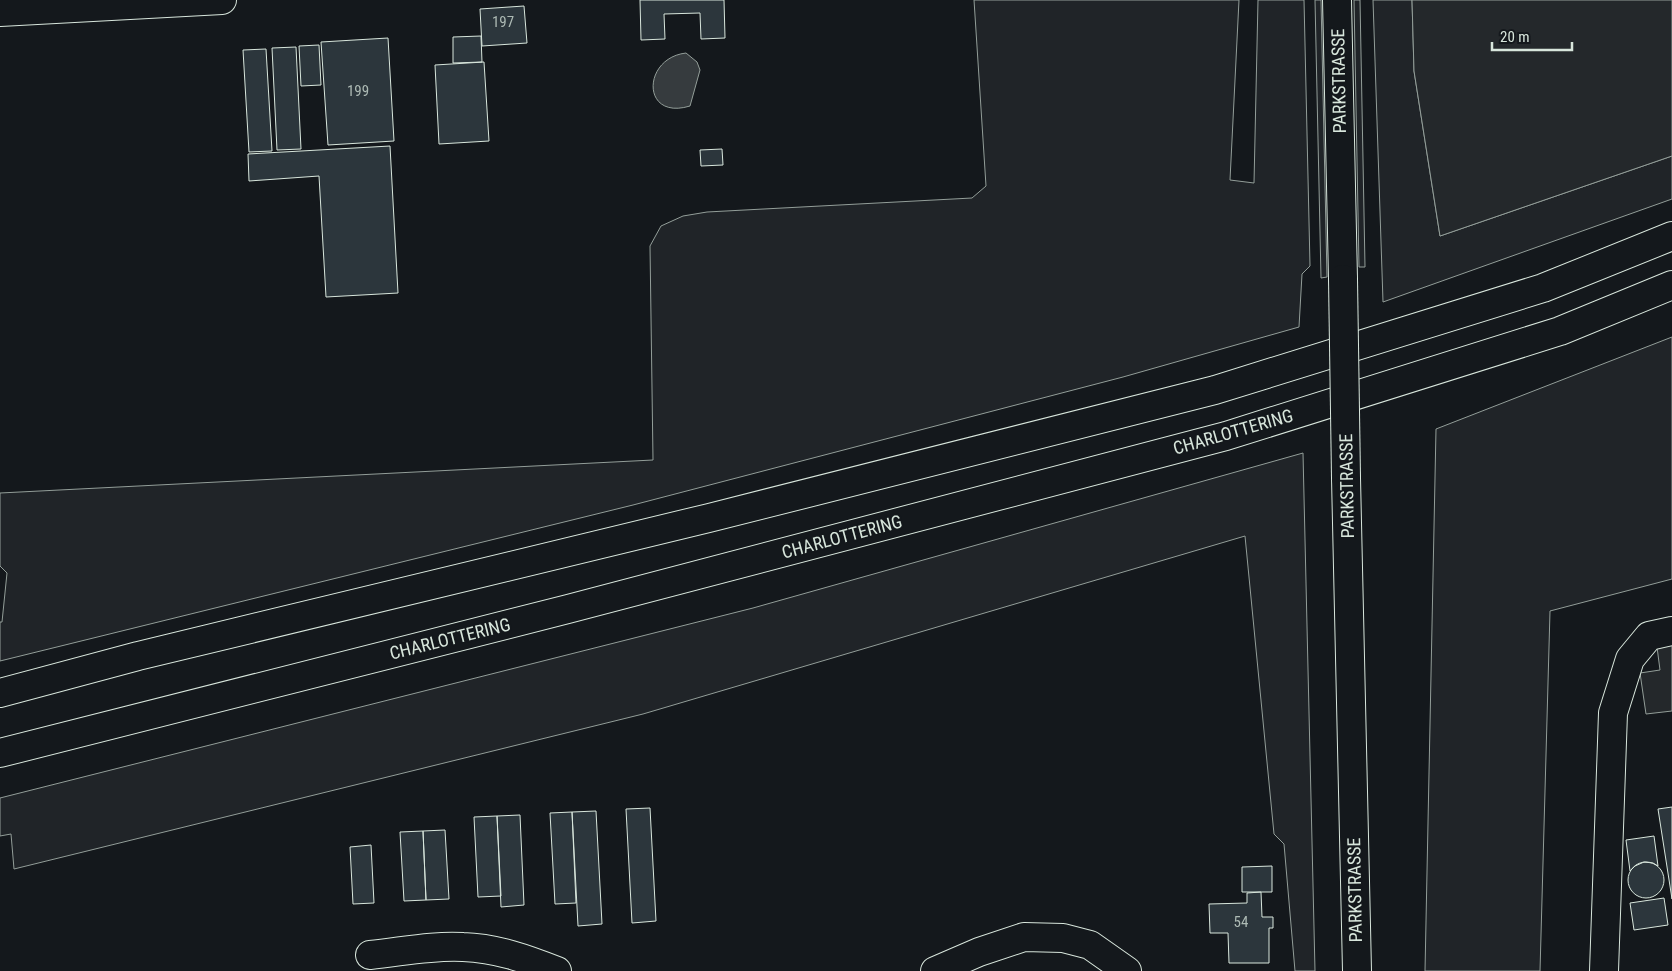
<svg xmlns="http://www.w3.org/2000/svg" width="1672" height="971" viewBox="0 0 1672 971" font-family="'Roboto Condensed',sans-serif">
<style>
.green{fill:#202428;stroke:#939e99}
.parking{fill:#24282b;stroke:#939e99}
.water{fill:#363b3e;stroke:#939e99}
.building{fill:#2c363c;stroke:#d8e6dc}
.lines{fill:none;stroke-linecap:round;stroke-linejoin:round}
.minor-casing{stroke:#d8e6dc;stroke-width:30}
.highway-casing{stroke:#d8e6dc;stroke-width:30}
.minor{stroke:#14181c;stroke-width:28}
.highway{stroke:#14181c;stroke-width:28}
.minor-bridge-casing{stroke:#d8e6dc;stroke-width:30;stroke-linecap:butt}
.minor-bridge{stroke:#14181c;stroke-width:28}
.labels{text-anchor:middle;stroke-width:4;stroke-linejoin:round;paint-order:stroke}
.number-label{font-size:15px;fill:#adbab4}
.street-label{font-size:18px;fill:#d8e6dc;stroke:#14181c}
</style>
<rect width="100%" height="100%" fill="#14181c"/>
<path class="green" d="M974,0H1239L1230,180L1254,183L1258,0H1304L1310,266L1302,274L1299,327L1123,377L633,505L0,661V622H2L7,573L0,566V493L653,460L650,246L661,226L683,216L707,212L972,198L986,186Z
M1315,0H1321L1327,277L1321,278Z
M1354,0H1360L1365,267H1359Z
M1373,0H1412L1414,71L1440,236L1672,156V199L1383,302Z
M1672,337V579L1550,611L1540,971H1425L1436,429Z
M1303,453L1315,971H1295L1284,844L1274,834L1245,536L643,714L14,869L11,834L0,836V798L753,608Z"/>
<path class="parking" d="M1412,0H1672V156L1440,236L1414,71Z
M1672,645V711L1646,714L1640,673L1660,670L1657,647Z"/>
<path class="water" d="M686,53L697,62L700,70L690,106C641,121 642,58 686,53Z"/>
<path class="building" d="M640,0H724L725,38L701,39L700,13L664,14L665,39L641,40Z
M524,6L527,43L482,46L480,9Z
M481,36L482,62L453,63V37Z
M388,38L394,141L328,145L321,42Z
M319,45L321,85L301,86L299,46Z
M296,47L301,149L277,150L272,48Z
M266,49L272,151L249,152L243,50Z
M484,62L489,141L439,144L435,65Z
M390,146L398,293L326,297L319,176L249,181L248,154Z
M722,149L723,165L701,166L700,150Z
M1672,807V899L1658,809Z
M650,808L656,921L632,923L626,809Z
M596,811L602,924L578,926L572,812Z
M572,812L576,903L555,904L550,813Z
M520,815L524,905L501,907L497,816Z
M497,816L501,896L478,897L474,817Z
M445,830L449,899L426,900L423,831Z
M423,831L426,900L404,901L400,832Z
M1654,836L1658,866L1653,863L1644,862L1635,866L1630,871L1626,840Z
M371,845L374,903L353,904L350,847Z
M1628 880a18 18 0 1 1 36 0a18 18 0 1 1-36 0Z
M1272,866V892H1242V867Z
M1261,892L1262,917H1273V928H1269V963H1229L1228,933H1210L1209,904L1247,903V893Z
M1664,898L1668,925L1634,930L1630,903Z"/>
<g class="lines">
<defs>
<path id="minor" d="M1337,0L1343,279
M0,12L222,0
M1346,478L1357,971
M370,955C401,952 433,945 463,947C496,948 527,959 557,971
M935,971L979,952L1024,937L1063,938L1090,945L1127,971
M1604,971L1613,713L1630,659L1649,636L1672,631"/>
<path id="highway" d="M0,693L138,656L709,518L1215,390L1543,288L1672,236
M0,753L568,609L1226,436L1560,331L1672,285"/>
</defs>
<use href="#minor" class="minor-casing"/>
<use href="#highway" class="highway-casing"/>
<use href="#minor" class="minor"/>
<use href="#highway" class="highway"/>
<defs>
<path id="minor-bridge" d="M1343,279L1346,478"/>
</defs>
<use href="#minor-bridge" class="minor-bridge-casing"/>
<use href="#minor-bridge" class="minor-bridge"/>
</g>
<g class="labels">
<g class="number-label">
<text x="503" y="27">197</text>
<text x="358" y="96">199</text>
<text x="1241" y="927">54</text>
</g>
<g class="street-label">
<text transform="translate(1339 81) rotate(-91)" y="6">PARKSTRASSE</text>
<text transform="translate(1233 432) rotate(-16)" y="6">CHARLOTTERING</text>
<text transform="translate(1347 486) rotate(-91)" y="6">PARKSTRASSE</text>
<text transform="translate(842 537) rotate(-15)" y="6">CHARLOTTERING</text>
<text transform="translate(450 639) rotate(-14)" y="6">CHARLOTTERING</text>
<text transform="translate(1355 890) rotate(-91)" y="6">PARKSTRASSE</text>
</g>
</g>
<path d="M1492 42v8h80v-8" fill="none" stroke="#d8e6dc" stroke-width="2.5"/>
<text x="1500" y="42" font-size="15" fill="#d8e6dc" stroke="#14181c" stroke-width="4" paint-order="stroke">20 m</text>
</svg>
